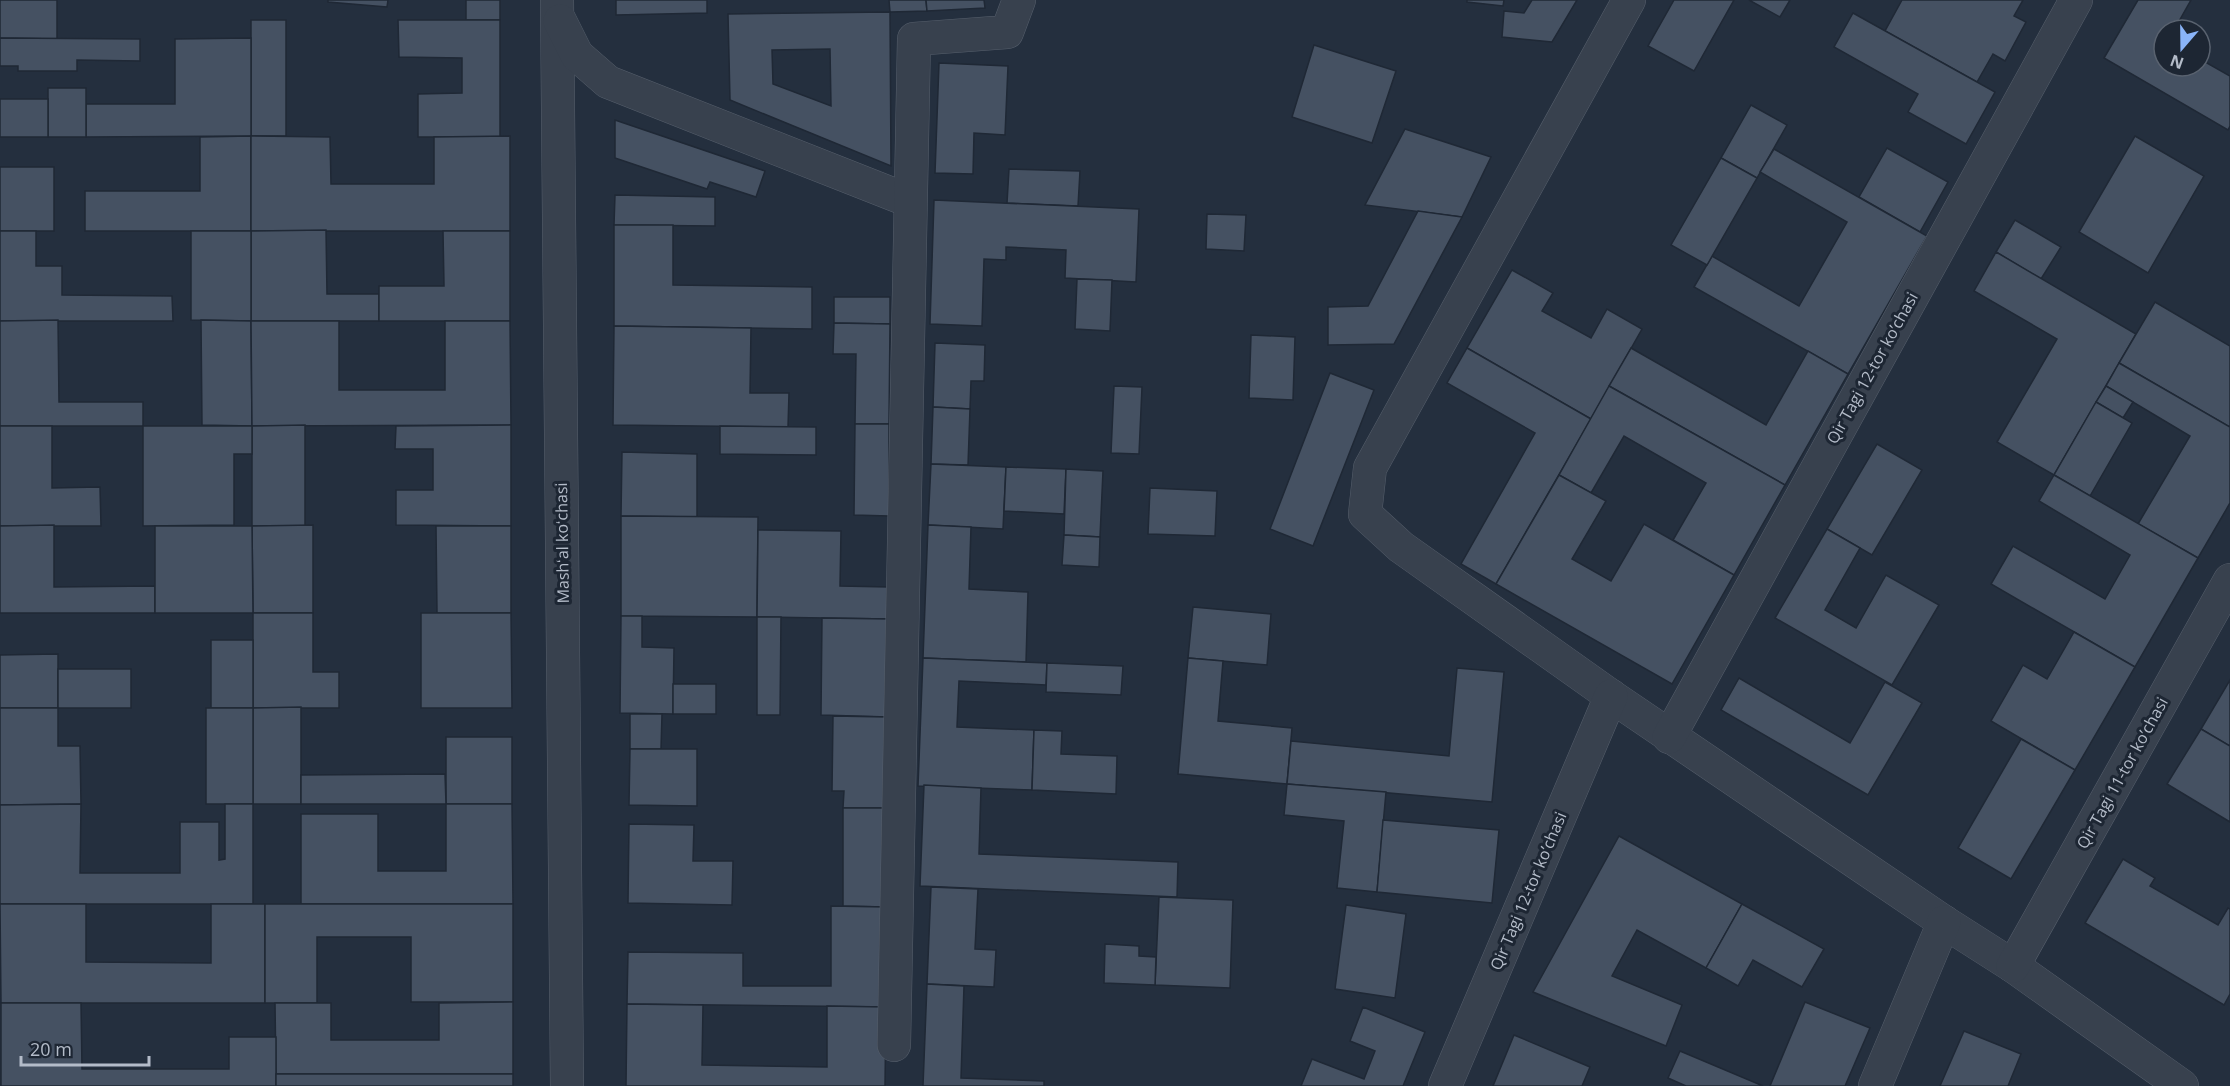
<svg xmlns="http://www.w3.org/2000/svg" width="2230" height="1086" font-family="'Open Sans',sans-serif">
	<rect width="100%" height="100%" fill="#242f3e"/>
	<g fill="#455162" stroke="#1f2835" stroke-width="1.5" fill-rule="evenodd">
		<polygon points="0,0 57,0 57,39 0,38"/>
		<polygon points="328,0 388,0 387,7 328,2"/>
		<rect x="466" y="0" width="34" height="20"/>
		<polygon points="616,0 707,0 707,13 616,15"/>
		<polygon points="889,0 926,0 927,11 890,12"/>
		<polygon points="926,0 984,0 985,8 927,11"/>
		<polygon points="1467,0 1504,0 1503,6 1467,2"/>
		<polygon points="1532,0 1577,0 1552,42 1502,37 1504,11 1524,13"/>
		<polygon points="1674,0 1734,0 1694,71 1648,46"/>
		<polygon points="1749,0 1790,0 1780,17"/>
		<polygon points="1902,0 2023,0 2014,16 2026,22 2005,61 1993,54 1977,82 1885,31"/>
		<polygon points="2138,0 2191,0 2174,30 2164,30 2164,66 2200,66 2200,59 2230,76 2230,126 2228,130 2104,58"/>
		<path d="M890,12L891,166L730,100L728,14ZM830,49L831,106L773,84L772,50Z"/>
		<polygon points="1853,13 1995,92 1966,144 1908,112 1918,94 1834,47"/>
		<rect x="251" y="20" width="35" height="116"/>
		<polygon points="398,20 500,20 500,137 418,137 418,94 462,93 462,58 399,57"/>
		<polygon points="0,38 140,39 140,61 77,60 77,71 18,71 18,66 0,66"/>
		<polygon points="251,38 251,136 86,137 86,104 175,104 175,39"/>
		<polygon points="1314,45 1396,71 1372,143 1292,117"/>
		<polygon points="939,63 1008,66 1005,135 974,133 973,174 935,173"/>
		<rect x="48" y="88" width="38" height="49"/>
		<rect x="0" y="99" width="48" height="38"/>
		<polygon points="1751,105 1787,125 1757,178 1721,158"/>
		<polygon points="615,120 765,171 756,197 710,182 707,189 615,158"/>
		<polygon points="1405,129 1491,157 1462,217 1365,205"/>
		<polygon points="251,136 251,231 85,231 85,191 200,191 200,137"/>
		<polygon points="251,136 330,137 331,184 434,184 434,137 510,136 510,231 251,231"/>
		<polygon points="2135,136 2204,176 2148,273 2079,232"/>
		<polygon points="1887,148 1948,182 1920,232 1859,197"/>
		<polygon points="1774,149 1927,236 1848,374 1694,287 1712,256 1799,306 1847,222 1760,172"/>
		<polygon points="1721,158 1757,178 1707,265 1671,245"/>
		<rect x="0" y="167" width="54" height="64"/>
		<polygon points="1009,169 1080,171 1078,206 1007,203"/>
		<polygon points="615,195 715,197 715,226 614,225"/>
		<polygon points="934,200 1139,209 1136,282 1065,278 1066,250 1006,247 1006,260 984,259 982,326 930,324"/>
		<polygon points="1418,211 1462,217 1394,344 1328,345 1328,307 1368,306"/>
		<polygon points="1207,214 1246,215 1244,251 1206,249"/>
		<polygon points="2015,220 2061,247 2041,279 1996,252"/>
		<polygon points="614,225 673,225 673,285 812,287 812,329 614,326"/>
		<polygon points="326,230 327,294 379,294 379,321 251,321 251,231"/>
		<polygon points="0,231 36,231 36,266 62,266 62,295 172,296 173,321 0,321"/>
		<polygon points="191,231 251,231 251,321 191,320"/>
		<polygon points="443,231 510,231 510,321 379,321 379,286 444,286"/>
		<polygon points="1996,252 2136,334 2054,475 1997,442 2057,339 1974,291"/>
		<polygon points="1512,270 1553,293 1542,311 1591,338 1607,309 1642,329 1591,419 1467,348"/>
		<polygon points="1077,279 1112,280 1110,331 1075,329"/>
		<polygon points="834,297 890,297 890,324 834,323"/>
		<polygon points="2155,302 2230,346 2230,427 2119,363"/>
		<polygon points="58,320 59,402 143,402 143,426 0,426 0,321"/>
		<polygon points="201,320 251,321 252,426 202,425"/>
		<polygon points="251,321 339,321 339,390 445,390 445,321 510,321 511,425 252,426"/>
		<polygon points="834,323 890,324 889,424 855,424 856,354 833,354"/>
		<polygon points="614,326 751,328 750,393 789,393 788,427 613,425"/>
		<polygon points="1251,335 1295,337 1293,400 1249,398"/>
		<polygon points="935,343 985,345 984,381 971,381 970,409 933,407"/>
		<polygon points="1467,348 1591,419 1496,584 1461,564 1535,433 1447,383"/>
		<polygon points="1631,348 1766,425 1808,351 1848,374 1785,485 1609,386"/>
		<polygon points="2119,363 2230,427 2230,503 2198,558 2138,524 2190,436 2106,386"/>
		<polygon points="1330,373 1374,390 1313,546 1270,529"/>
		<polygon points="1114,386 1142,387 1139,454 1111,453"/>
		<polygon points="1609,386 1785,485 1734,575 1673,540 1706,483 1624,436 1591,493 1559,475"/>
		<polygon points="2106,386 2133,402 2123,418 2096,402"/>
		<polygon points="2096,402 2132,423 2090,496 2054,475"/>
		<polygon points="933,407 970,409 968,465 931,464"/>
		<polygon points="855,424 889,424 889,516 854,515"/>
		<polygon points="305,425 305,526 252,526 252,426"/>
		<polygon points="511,425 511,526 396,525 396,490 433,490 433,449 395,449 396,426"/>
		<polygon points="0,426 52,426 52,488 100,487 101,526 0,526"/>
		<polygon points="143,426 252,426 252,454 234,454 234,525 143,526"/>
		<polygon points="720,426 816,427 816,455 720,454"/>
		<polygon points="1877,444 1922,470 1872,555 1827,529"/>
		<polygon points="622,452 697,454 697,517 621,516"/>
		<polygon points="931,464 1006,467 1003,529 928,525"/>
		<polygon points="1006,467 1066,469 1064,514 1004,511"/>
		<polygon points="1066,469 1103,471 1100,537 1064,535"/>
		<polygon points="1559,475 1606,501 1572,559 1611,581 1644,524 1734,575 1672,684 1496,584"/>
		<polygon points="2054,475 2198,558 2135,667 1991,584 2013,546 2105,599 2130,555 2039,501"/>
		<polygon points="1150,488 1217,491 1215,536 1148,534"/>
		<polygon points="621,516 758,517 757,617 621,616"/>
		<polygon points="54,525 54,587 155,586 155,613 0,613 0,526"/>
		<polygon points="313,525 313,613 253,613 252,526"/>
		<polygon points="928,525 971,527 969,589 1028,592 1026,662 923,658"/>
		<polygon points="155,526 252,526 253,613 155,613"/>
		<polygon points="436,526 511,526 511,613 437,613"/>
		<polygon points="1827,529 1860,548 1825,610 1856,628 1886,575 1939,605 1892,685 1775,618"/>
		<polygon points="758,530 841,531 840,586 889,587 889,619 757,617"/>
		<polygon points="1064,535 1100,537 1099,567 1062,565"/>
		<polygon points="1193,607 1271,614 1267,665 1188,658"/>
		<polygon points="253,613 313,613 313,672 339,672 339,708 253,708"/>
		<polygon points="421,613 511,613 512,708 421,708"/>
		<polygon points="621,616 642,616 642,647 674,648 673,714 620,713"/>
		<polygon points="757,617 781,617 780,715 757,715"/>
		<polygon points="822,618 889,619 888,717 821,715"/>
		<polygon points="2074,632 2135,667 2075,770 1991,721 2023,665 2047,679"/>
		<rect x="211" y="640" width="42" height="68"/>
		<polygon points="58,654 58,708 0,708 0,655"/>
		<polygon points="923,658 1047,663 1046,685 959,681 957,727 1034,730 1032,790 918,786"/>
		<polygon points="1188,658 1223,661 1218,721 1292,728 1287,784 1178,774"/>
		<polygon points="1047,663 1123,666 1121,695 1046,692"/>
		<polygon points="1457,668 1504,672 1492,802 1287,784 1291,741 1449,756"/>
		<rect x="58" y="669" width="73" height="39"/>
		<polygon points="1739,678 1850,743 1885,682 1922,703 1868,795 1721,710"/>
		<polygon points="2230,680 2230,746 2201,729"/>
		<rect x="673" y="684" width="43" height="30"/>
		<polygon points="301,707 301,804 253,804 253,708"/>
		<polygon points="0,708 58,708 58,746 80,746 81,804 0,805"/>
		<rect x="206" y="708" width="47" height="96"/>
		<polygon points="630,714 662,714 661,749 630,749"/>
		<polygon points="833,716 888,717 888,808 843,808 844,791 832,791"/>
		<polygon points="2201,729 2230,746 2230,822 2167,784"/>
		<polygon points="1034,730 1062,731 1061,754 1117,756 1116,794 1032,790"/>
		<rect x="446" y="737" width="66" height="67"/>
		<polygon points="2021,739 2075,770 2011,879 1958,848"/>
		<polygon points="630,749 697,749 697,806 629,805"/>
		<polygon points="445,774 446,804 301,804 301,775"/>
		<polygon points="1287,784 1386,792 1377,892 1337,888 1344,821 1284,815"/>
		<polygon points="924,785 981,788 979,854 1178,862 1177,897 920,886"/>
		<polygon points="81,804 80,873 180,873 180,822 219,822 219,860 225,859 225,804 253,804 253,904 0,904 0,805"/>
		<polygon points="446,804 512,804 513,904 301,904 301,814 378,814 378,871 446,871"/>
		<polygon points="843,808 888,808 886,907 843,906"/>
		<polygon points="1383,820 1499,830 1492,903 1377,892"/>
		<polygon points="629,824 694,825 693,861 733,861 732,905 628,903"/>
		<polygon points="1619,836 1742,904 1706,968 1637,930 1612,976 1682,1005 1666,1046 1533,992"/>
		<polygon points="2123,859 2155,878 2150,886 2218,925 2228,908 2230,909 2230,994 2224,1005 2085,923"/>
		<polygon points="931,887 978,889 975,949 996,950 994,987 927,984"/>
		<polygon points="1159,897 1233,900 1230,988 1155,985"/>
		<polygon points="0,904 86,904 86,962 211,963 211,904 265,904 265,1003 1,1003"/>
		<polygon points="265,904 513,904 513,1002 411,1002 411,937 317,937 317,1003 265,1003"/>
		<polygon points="1742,904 1824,949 1802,987 1753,960 1738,986 1706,968"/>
		<polygon points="1346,905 1406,914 1395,998 1335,989"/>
		<polygon points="831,906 886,907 886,1007 627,1004 628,952 743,953 743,986 831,986"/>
		<polygon points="1105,944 1139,946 1139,956 1156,957 1155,985 1104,983"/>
		<polygon points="927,984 964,986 961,1078 1044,1081 1044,1086 923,1086"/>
		<polygon points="513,1002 513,1074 276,1074 275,1003 331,1003 331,1040 439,1040 439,1003"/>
		<polygon points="1805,1002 1870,1028 1845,1086 1770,1086"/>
		<polygon points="1,1003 81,1003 82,1069 229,1069 229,1037 276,1037 276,1086 1,1086"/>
		<polygon points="627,1004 703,1005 702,1065 827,1067 827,1006 886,1007 885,1086 626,1086"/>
		<polygon points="1363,1007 1425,1032 1403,1086 1301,1086 1312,1059 1364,1079 1375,1051 1350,1041"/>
		<polygon points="1964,1031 2021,1054 2008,1086 1940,1086"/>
		<polygon points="1514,1035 1590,1067 1582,1086 1493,1086"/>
		<polygon points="1680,1051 1763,1086 1686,1086 1668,1078"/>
		<rect x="276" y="1074" width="237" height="12"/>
	</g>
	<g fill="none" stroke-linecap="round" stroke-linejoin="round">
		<g stroke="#565f6c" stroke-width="34">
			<g id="street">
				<polyline points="557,0 567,1086"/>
				<polyline points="1629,0 1370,468 1365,514 1401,547 1611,696 1944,922 2013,966 2182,1086"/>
				<polyline points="560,21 577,55 608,82 910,201"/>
				<polyline points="1669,737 2076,0"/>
				<polyline points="2013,966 2230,580"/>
				<polyline points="894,1045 914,39 1007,32 1019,0"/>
				<polyline points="1445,1086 1611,696"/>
				<polyline points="1875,1086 1944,922"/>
			</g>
		</g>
		<use href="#street" stroke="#38414e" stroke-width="33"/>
	</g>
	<g text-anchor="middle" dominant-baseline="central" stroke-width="6" stroke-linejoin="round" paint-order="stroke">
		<g font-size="16" fill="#b4bcc9" stroke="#1d2633">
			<text transform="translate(1872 368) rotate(-61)">Qir Tagi 12-tor koʼchasi</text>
			<text transform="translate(562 543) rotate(-91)">Mashʻal koʻchasi</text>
			<text transform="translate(2122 773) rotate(-61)">Qir Tagi 11-tor koʼchasi</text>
			<text transform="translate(1528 891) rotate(-67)">Qir Tagi 12-tor koʼchasi</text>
		</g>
	</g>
	<g transform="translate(2182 48) rotate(200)"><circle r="28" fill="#1d2633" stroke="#59626f" stroke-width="1.5"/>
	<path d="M0-4.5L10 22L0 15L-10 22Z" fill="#8ab4f8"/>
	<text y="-9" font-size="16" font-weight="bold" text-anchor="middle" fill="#b4bcc9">N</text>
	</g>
	<path d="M21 1056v9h128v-9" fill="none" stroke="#b4bcc9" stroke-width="3"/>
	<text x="30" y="1056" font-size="18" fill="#b4bcc9" stroke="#1d2633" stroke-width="4.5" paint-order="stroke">20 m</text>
</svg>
